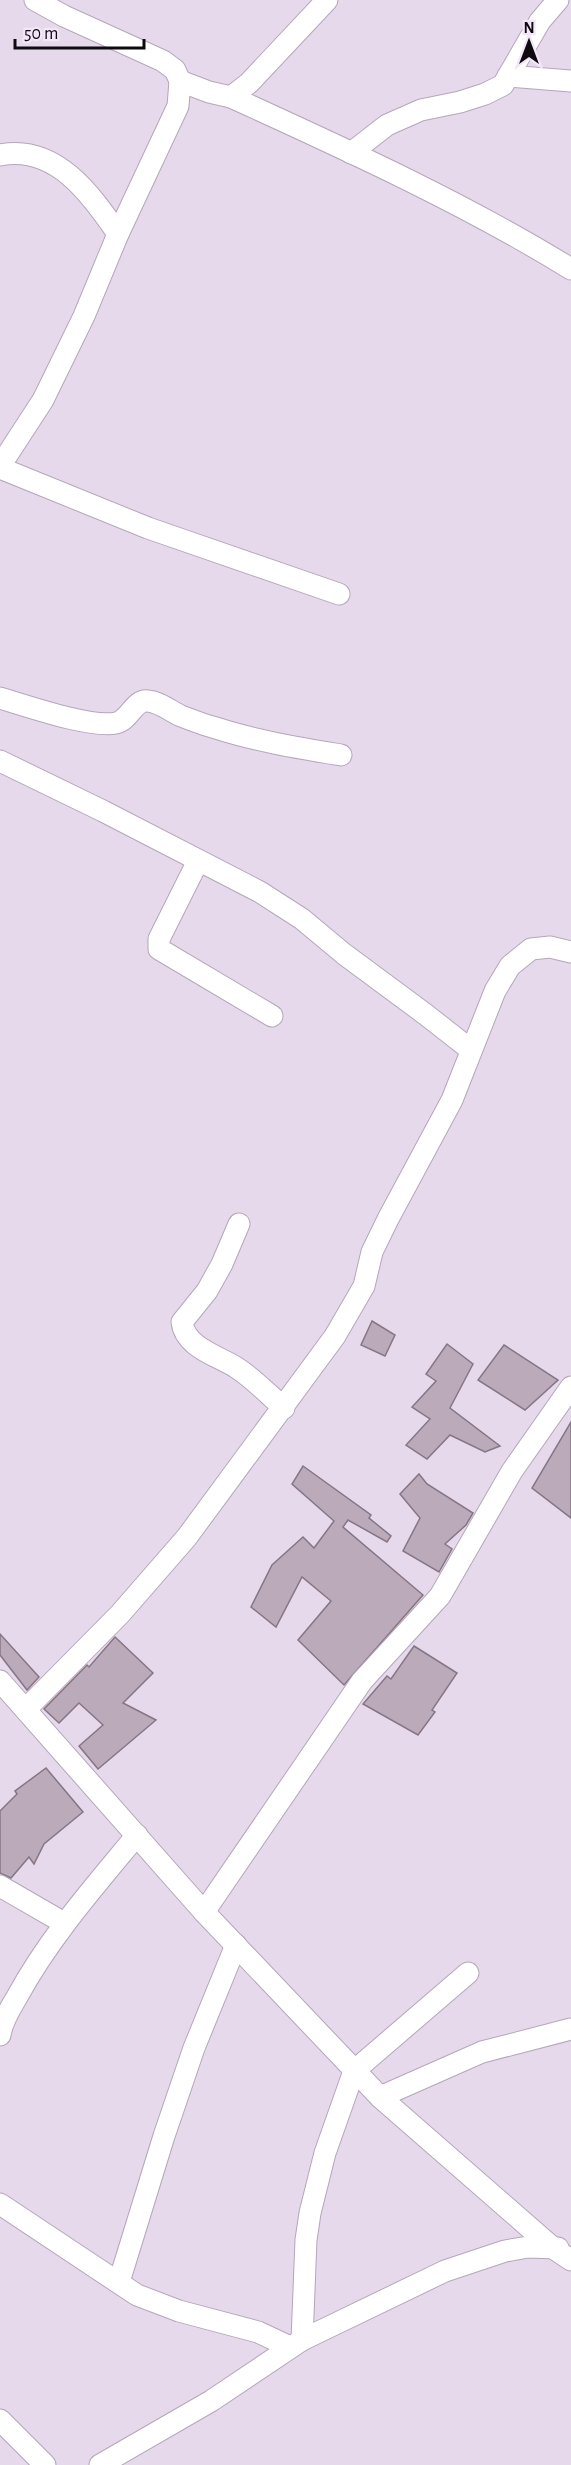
<svg xmlns="http://www.w3.org/2000/svg" width="571" height="2465" font-family="'Alegreya Sans',sans-serif">
	<rect width="100%" height="100%" fill="#e7d9ec"/>
	<g fill="#bbaaba" stroke="#867685" stroke-width="1.5">
		<polygon points="372,1321 395,1335 385,1356 361,1345"/>
		<polygon points="447,1344 473,1364 450,1408 500,1446 485,1452 450,1435 427,1459 406,1445 430,1419 412,1407 436,1381 426,1374"/>
		<polygon points="504,1345 558,1380 525,1410 478,1380"/>
		<polygon points="571,1422 571,1518 532,1488"/>
		<polygon points="303,1466 371,1515 369,1518 391,1536 387,1542 348,1520 343,1527 423,1595 344,1685 298,1640 331,1601 302,1577 276,1627 251,1607 272,1565 303,1537 314,1548 334,1521 292,1484"/>
		<polygon points="419,1474 427,1484 473,1513 466,1525 445,1544 452,1549 439,1572 403,1551 420,1518 400,1494"/>
		<polygon points="0,1634 39,1677 27,1690 0,1655"/>
		<polygon points="115,1637 153,1673 123,1703 156,1720 98,1769 79,1746 103,1725 79,1703 59,1723 44,1709 87,1665 89,1667"/>
		<polygon points="414,1646 457,1673 432,1710 435,1712 418,1735 363,1704 387,1676 391,1679"/>
		<polygon points="46,1768 83,1812 44,1844 34,1864 29,1857 11,1878 0,1873 0,1811 17,1794 15,1791"/>
	</g>
	<g fill="none" stroke-linecap="round" stroke-linejoin="round">
		<g stroke="#b4a7b9" stroke-width="23">
			<g id="minor">
				<polyline points="508,76 571,81"/>
				<path d="M180,81L209,92L231,97C345,149 464,203 571,269"/>
				<polyline points="231,97 249,83 327,0"/>
				<polyline points="351,153 387,125 421,110 460,102 485,94 503,85 540,21 558,0"/>
				<path d="M0,155C55,144 91,194 118,234"/>
				<polyline points="0,466 43,400 84,316 118,234 178,106 180,81 175,70 163,61 64,16 35,0"/>
				<polyline points="0,468 148,528 339,594"/>
				<path d="M0,698C27,706 90,728 116,723C130,720 134,699 148,701C160,702 170,711 181,716C192,720 204,725 216,728C256,741 299,748 341,755"/>
				<polyline points="0,761 103,811 260,892 302,919 344,954 425,1014 471,1050"/>
				<polyline points="198,861 159,939 159,949 272,1016"/>
				<path d="M239,1224L222,1264L207,1291L182,1322C185,1348 219,1356 237,1368C254,1379 269,1395 284,1408"/>
				<polyline points="0,1681 204,1912 380,2097 553,2248 571,2260"/>
				<polyline points="26,1709 120,1614 187,1537 335,1336 364,1286 372,1252 388,1219 452,1100 495,991 510,966 531,949 550,947 571,952"/>
				<polyline points="0,1886 64,1923"/>
				<polyline points="204,1912 362,1681 440,1596 512,1471 571,1387"/>
				<path d="M0,2035C2,2021 10,2009 17,1997C49,1938 94,1887 137,1835"/>
				<polyline points="380,2097 482,2052 571,2029"/>
				<polyline points="0,2204 137,2295 179,2311 258,2332 290,2347"/>
				<polyline points="119,2282 164,2136 194,2048 236,1945"/>
				<polyline points="302,2340 306,2240 310,2213 325,2153 354,2071 468,1973"/>
				<polyline points="0,2420 45,2465"/>
				<polyline points="100,2465 211,2401 302,2340 445,2271 505,2251 528,2247 558,2248"/>
			</g>
		</g>
		<use href="#minor" stroke="#fff" stroke-width="21"/>
	</g>
	<g transform="translate(529 42)" stroke="#f4e6f9" stroke-width="4.5" paint-order="stroke">
	<path d="M0-4.5L10 22L0 15L-10 22Z" fill="#0e0a10"/>
	<text y="-9" font-size="16" font-weight="bold" text-anchor="middle" fill="#0e0a10">N</text>
	</g>
	<path d="M15 39v9h129v-9" fill="none" stroke="#0e0a10" stroke-width="3"/>
	<text x="24" y="39" font-size="18" fill="#0e0a10" stroke="#f4e6f9" stroke-width="4.5" paint-order="stroke">50 m</text>
</svg>
